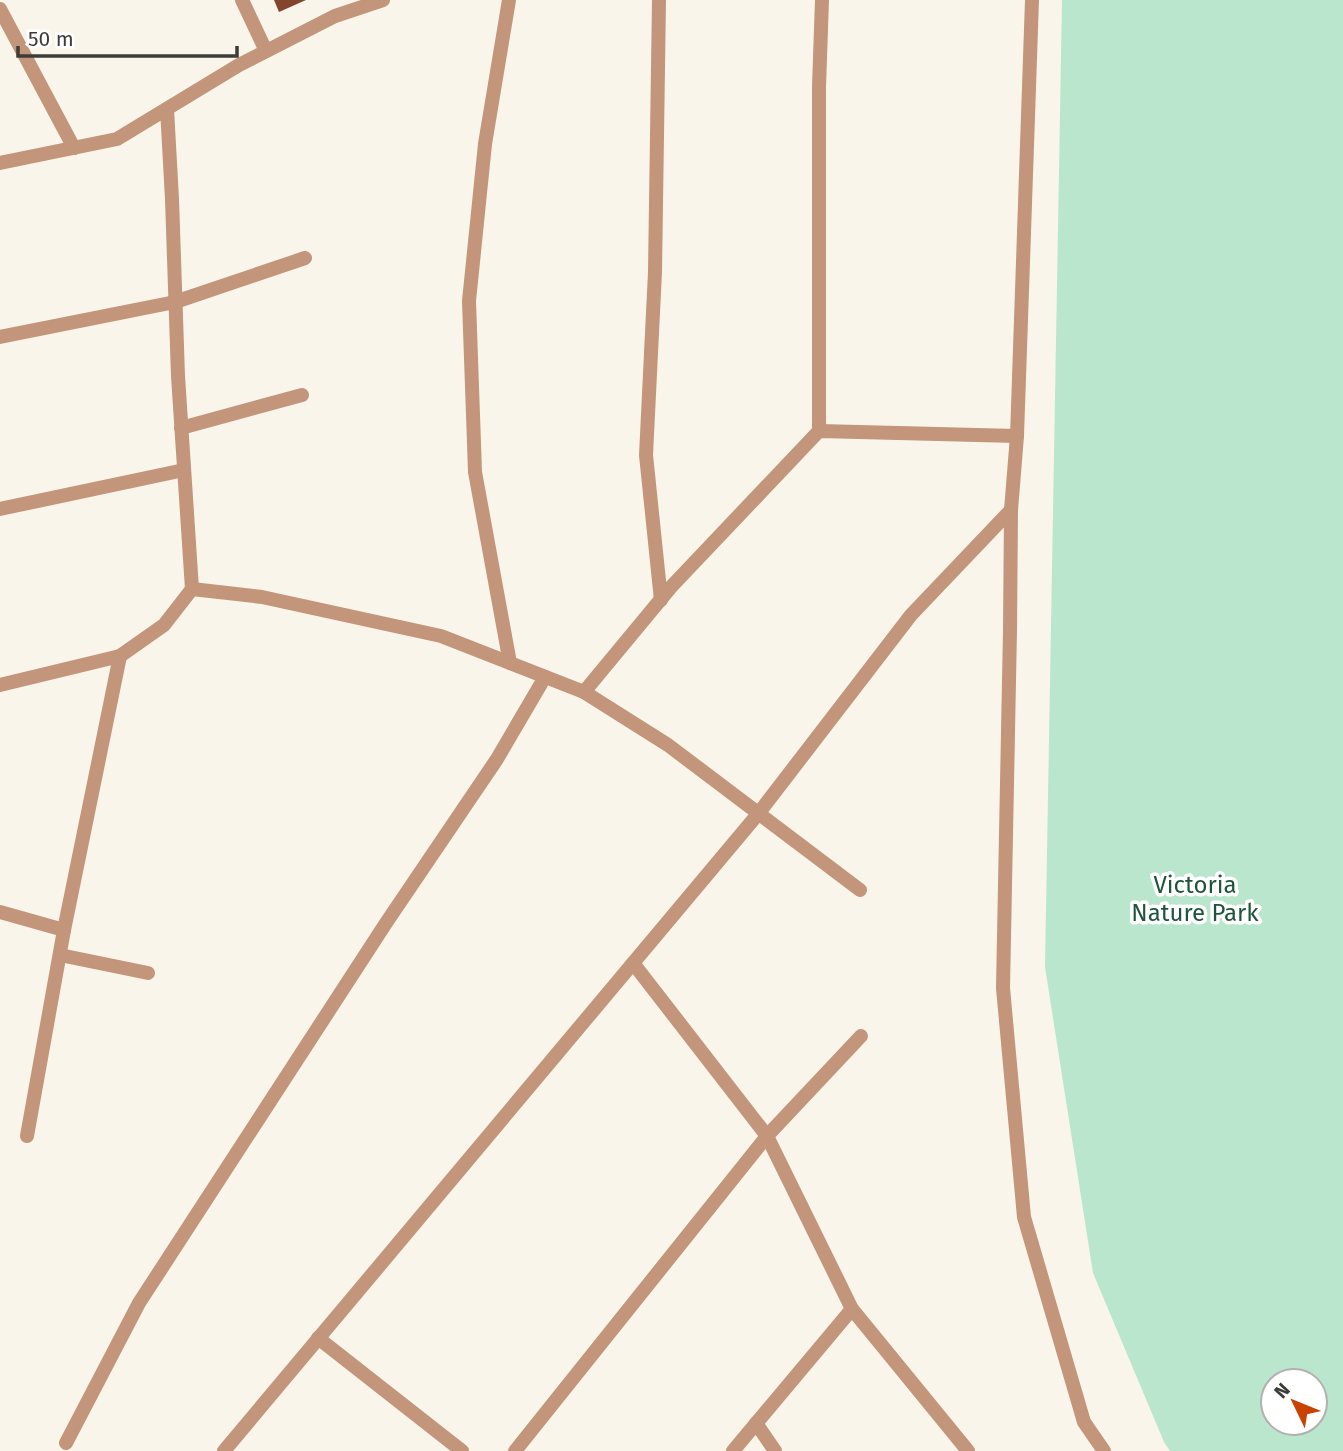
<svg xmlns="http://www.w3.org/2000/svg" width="1343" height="1451" font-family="'Fira Sans',sans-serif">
	<rect width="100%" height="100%" fill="#f9f5ea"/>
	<path fill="#bae6cd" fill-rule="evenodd" d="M1062,0H1343V1451H1170L1164,1442L1093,1273L1045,967ZM1273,1381H1315V1423H1273Z"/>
	<polygon fill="#81462c" points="274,0 306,0 279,12"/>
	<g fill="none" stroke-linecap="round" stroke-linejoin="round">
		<g stroke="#c3957a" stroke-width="14">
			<polyline points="242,0 266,51"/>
			<polyline points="509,0 485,144 469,301 475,472 510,663"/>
			<polyline points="659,0 655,272 646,455 661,600"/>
			<polyline points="0,9 74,148"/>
			<polyline points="167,109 172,199 178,376 192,589"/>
			<polyline points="0,163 117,139 239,65 335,16 383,0"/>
			<polyline points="0,337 175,302 305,258"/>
			<polyline points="181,428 302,395"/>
			<polyline points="819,431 819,87 822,0"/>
			<polyline points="0,509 184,470"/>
			<polyline points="0,685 120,656 164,625 192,589 262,597 441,636 584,692 668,745 860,890"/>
			<polyline points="584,692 671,587 819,431 1017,436"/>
			<polyline points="0,912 64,930"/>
			<polyline points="60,955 148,973"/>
			<polyline points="633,963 767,1136 852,1309 968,1451"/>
			<polyline points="27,1136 64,930 120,656"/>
			<polyline points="318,1338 462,1451"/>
			<polyline points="756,1423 775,1451"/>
			<polyline points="66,1443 139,1303 386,923 497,759 545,677"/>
			<polyline points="224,1451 758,814 911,615 1011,510"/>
			<polyline points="515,1451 767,1136 861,1036"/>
			<polyline points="733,1451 852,1309"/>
		</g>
		<polyline stroke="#c3957a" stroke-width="14" points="1032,0 1017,436 1011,510 1010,630 1003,988 1024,1217 1084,1422 1104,1451"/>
	</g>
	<g text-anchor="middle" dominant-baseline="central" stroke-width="7" stroke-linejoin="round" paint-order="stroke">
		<g font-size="24" fill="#1e543b" stroke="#fff">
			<text x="1195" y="885">Victoria<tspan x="1195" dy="28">Nature Park</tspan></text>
		</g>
	</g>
	<g transform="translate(1294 1402) rotate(313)"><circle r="33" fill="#ffffff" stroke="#b2b1af" stroke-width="2"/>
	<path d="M0-5L12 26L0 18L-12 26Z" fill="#c84201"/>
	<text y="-10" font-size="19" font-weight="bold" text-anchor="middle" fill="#3e3c38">N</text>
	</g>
	<path d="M18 46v10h219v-10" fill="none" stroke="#3e3c38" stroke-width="3.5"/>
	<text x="28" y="46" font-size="21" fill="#3e3c38" stroke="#ffffff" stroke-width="5" paint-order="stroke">50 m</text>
</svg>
